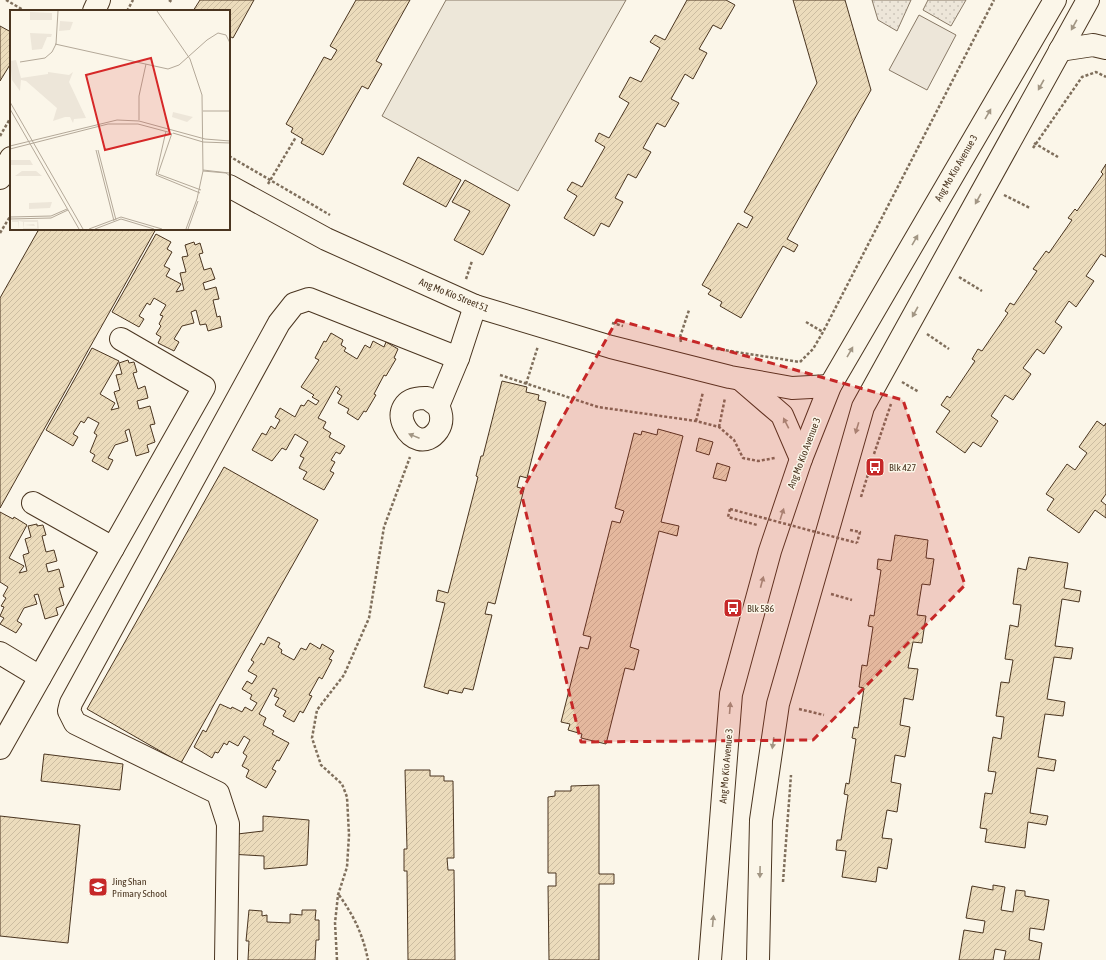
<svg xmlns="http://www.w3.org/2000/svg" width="1106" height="960" font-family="'Asap Condensed',sans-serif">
	<defs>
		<pattern id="park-dots" width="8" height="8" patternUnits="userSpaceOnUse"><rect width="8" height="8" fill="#ede6d9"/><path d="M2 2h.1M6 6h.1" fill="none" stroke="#cdc6ba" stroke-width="1.8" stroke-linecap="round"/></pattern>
		<pattern id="building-hatch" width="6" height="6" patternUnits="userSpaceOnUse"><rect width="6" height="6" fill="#ecdcbc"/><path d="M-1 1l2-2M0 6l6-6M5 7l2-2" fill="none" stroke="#ccbda1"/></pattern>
	</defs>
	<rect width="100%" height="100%" fill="#fbf6e9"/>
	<g fill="url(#park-dots)" stroke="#887966">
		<polygon points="872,0 911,0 897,31 878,20"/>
		<polygon points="928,0 966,0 951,26 923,10"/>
	</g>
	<polygon fill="#ede6d9" stroke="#887966" points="919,15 956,35 927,90 889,70"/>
	<polygon fill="#ede7d9" stroke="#887966" points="446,0 626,0 518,191 382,116"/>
	<g fill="url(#building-hatch)" stroke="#4a3520">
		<polygon points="200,0 254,0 233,38 229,36 229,11 193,11"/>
		<polygon points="356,0 410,0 376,61 382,64 368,89 362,86 323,155 301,143 303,139 291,132 293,128 286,124 324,57 331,60 337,50 330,46"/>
		<polygon points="687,0 726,0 735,5 721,29 713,25 699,49 707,53 693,79 685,74 671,99 679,103 665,127 657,123 643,148 651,152 636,178 628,174 615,198 623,202 609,227 601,223 594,236 564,218 577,196 567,190 572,182 582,187 605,147 595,141 599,133 609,138 629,103 619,97 630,77 641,82 660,48 650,42 655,35 665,40"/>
		<polygon points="793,0 845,0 871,90 787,239 798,245 794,252 783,246 741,318 720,306 722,302 708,294 711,290 702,285 738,223 747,228 753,217 744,212 817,83"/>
		<polygon points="0,26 11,32 11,63 0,81"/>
		<polygon points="418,157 461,180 446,207 403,184"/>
		<polygon points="1106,164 1106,257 1101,254 1086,276 1094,281 1076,307 1069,301 1055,322 1062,327 1044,354 1037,349 1023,368 1031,374 1013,400 1005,395 991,416 998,421 981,447 973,442 965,453 936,432 950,411 941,405 947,396 950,398 975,361 972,359 978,349 982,351 1008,313 1005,311 1010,303 1014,305 1037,271 1033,269 1046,251 1049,253 1072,220 1068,218 1075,209 1077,211 1103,174 1101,172"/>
		<polygon points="465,180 510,205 483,255 454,240 470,211 452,202"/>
		<polygon points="39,229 156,229 0,508 0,298"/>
		<polygon points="156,234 171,242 167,249 172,252 164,266 170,269 166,276 181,284 176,292 184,290 180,273 186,272 182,257 188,256 185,245 194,242 195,245 200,243 203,253 199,254 204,270 211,268 215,279 203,283 205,290 216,287 219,299 213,300 217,317 220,316 222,327 208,331 206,324 200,325 196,310 191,312 194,323 182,326 174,339 179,342 174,351 158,343 161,337 156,334 161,326 159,324 163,316 160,315 166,305 154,298 150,305 147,303 139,316 144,319 139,327 112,312"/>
		<polygon points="331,333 343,340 341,345 346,348 344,351 357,359 365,345 370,348 373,341 384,347 386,342 398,349 394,358 396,359 386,376 384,375 374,394 376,395 366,412 364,411 358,420 347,413 349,409 338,403 342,396 337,393 340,389 336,386 318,418 326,422 323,428 331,433 329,437 345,446 340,454 336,452 331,460 335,462 330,471 334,473 324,490 303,479 307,472 299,468 304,458 300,456 308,442 295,434 286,450 282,448 272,461 252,450 262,433 266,435 271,426 275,429 280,420 275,417 280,408 295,417 301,405 304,406 308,400 316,405 319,401 312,397 314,395 301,387 319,360 315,358 324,341 326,342"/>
		<polygon points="92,348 119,361 100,394 115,403 111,410 119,408 114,392 120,390 116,375 122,374 119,363 128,360 129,363 134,362 137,372 133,373 138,389 145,386 148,398 137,401 139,409 150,406 155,424 150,425 155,442 147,445 149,452 136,456 129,429 125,431 128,441 115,445 108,458 113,460 108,470 92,461 95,455 90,452 97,435 94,433 99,423 88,417 84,423 81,421 73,434 78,437 73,446 46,430"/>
		<polygon points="502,381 527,387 526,392 539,395 538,400 546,402 527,478 520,476 517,487 524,489 495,604 488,602 485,614 492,615 473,690 464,688 462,693 449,690 448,694 424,687 445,603 436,601 438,590 448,593 478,477 476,476 481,456 483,456"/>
		<polygon points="1097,421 1104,426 1106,423 1106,494 1101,501 1106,505 1106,518 1095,510 1079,533 1047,510 1054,499 1046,494 1067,464 1075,470 1087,453 1079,447"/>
		<polygon points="658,429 683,436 661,522 679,526 677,536 659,531 630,647 639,650 634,670 625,668 606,744 581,738 582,734 568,730 570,724 561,722 580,647 588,649 591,637 583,635 612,521 620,523 624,511 615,508 634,433 641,435 642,431 657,435"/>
		<polygon points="699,438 713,442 709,455 696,451"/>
		<polygon points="717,463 730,467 726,481 713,478"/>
		<polygon points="224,467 318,520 181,763 87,709"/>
		<polygon points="0,512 13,519 14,517 27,525 9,558 24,566 19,573 27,571 23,555 29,553 25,539 31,537 28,526 37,524 37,526 43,525 46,535 42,536 46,552 54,550 57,561 46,564 48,572 59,569 64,587 59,588 64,605 56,608 58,615 45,619 38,594 34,595 37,604 24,608 17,621 22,624 16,633 0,624 4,618 0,616 4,607 1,606 6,598 3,596 8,587 0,582"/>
		<polygon points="895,535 928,540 926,558 934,559 930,585 922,584 917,615 926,616 922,643 913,642 908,668 918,669 913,700 904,698 900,725 910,727 905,757 895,755 891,782 901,784 897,812 887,810 882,838 892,839 887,869 878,867 876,882 842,877 846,851 836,850 837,840 841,840 848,795 844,794 846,783 849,784 856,739 852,738 854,727 858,728 864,688 859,687 862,665 867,666 873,627 868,626 870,615 874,616 881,570 877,569 878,559 891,561"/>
		<polygon points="1029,557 1068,563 1064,588 1081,591 1079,602 1062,599 1055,646 1073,648 1071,659 1054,657 1047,699 1065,702 1063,716 1045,714 1038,757 1056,760 1054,771 1037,768 1030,813 1048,816 1046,825 1028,822 1025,848 985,842 987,829 980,828 985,793 992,794 996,772 988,771 993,737 1001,739 1004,717 996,716 1001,682 1009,683 1013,660 1005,659 1010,625 1018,627 1021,605 1013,604 1018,568 1026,570"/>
		<polygon points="268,637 280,643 278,647 282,650 281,653 294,660 301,648 306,650 310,643 320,649 322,644 334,651 329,659 332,660 322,679 319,677 309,695 312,696 303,713 300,711 294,722 283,716 286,711 275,705 279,698 274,696 277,690 273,688 259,714 266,718 263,725 274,731 272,734 289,743 279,761 277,760 272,769 276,771 266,788 246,777 249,770 242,766 247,756 243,753 250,740 244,736 238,746 229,741 227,745 224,743 218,753 215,752 212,758 194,747 203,730 206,732 220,704 231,709 232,707 242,712 245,707 252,711 257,703 250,699 252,695 242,689 247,681 252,684 257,676 248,671 254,662 251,660 261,643 264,645"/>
		<polygon points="44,754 123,764 120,790 41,781"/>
		<polygon points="405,770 430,770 430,776 444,776 444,781 453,781 454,858 447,858 448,870 454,870 455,960 408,960 407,871 404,871 404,849 407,849"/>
		<polygon points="599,785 599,874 614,874 614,884 599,884 599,960 549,960 548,886 556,886 556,873 548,873 548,797 555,796 555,791 571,791 571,786"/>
		<polygon points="0,816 80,825 68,943 0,936"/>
		<polygon points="263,816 309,820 307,865 264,869 264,856 229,854 229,835 263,831"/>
		<polygon points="993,885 1005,887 1001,910 1013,912 1016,890 1025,891 1025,896 1049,900 1044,930 1030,928 1029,940 1042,943 1039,960 1004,960 1006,951 995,949 993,960 959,960 964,930 983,933 985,921 966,918 972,886 993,890"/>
		<polygon points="249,910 262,911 262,916 267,915 267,922 290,923 290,914 302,915 302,910 316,910 315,920 319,920 319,940 316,940 315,960 248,960 249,941 246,941"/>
	</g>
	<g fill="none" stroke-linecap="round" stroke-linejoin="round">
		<g stroke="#4a3520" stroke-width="24">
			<g id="minor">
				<polyline points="94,11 99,0"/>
				<polyline points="1060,50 1093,45 1106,48"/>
				<polyline points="0,178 11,158"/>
				<polyline points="229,186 326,239 475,306 611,347 730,377 792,388 830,386"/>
				<polyline points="740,379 782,415 801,459"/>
				<path d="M438,406L427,398C376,396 414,464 438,430C443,422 442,414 438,406L458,358L475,306"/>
				<polyline points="33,503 113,548"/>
				<polyline points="0,653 40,677"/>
				<polyline points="0,748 204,387 121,339"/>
				<polyline points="226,960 228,824 218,793 75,723 69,711 71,703 279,323 294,304 309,299 458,358"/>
			</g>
		</g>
		<g stroke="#4a3520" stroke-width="24">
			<g id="major">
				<polyline points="710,960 731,694 770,551 801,459 830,386 1055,0"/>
				<polyline points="758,960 761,820 778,704 863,407 1088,0"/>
			</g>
		</g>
		<g stroke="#7f6f5c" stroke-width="2.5" stroke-dasharray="3 2" stroke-linecap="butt">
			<polyline points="6,0 25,11"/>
			<polyline points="169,0 173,3"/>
			<polyline points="127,11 133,0"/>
			<polyline points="0,136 11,117"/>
			<polyline points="1034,143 1058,157"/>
			<polyline points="1033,148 1082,77 1096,72 1106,77"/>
			<polyline points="229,156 330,215"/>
			<polyline points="268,184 296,137"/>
			<polyline points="1004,195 1030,208"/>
			<polyline points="0,233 11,215"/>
			<polyline points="959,277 982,291"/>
			<polyline points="466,279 472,261"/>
			<polyline points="806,322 823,332"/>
			<polyline points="612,323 623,326"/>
			<polyline points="927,334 949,349"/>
			<polyline points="681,342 680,337 689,310"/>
			<polyline points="711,348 800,362"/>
			<polyline points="800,362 813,349 823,332 994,0"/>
			<polyline points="500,375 598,407 696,421 719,427 734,440 743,458 758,461 775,458"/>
			<polyline points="902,382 919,392"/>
			<polyline points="526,384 538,346"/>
			<polyline points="696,421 703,392"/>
			<polyline points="719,427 725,398"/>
			<polyline points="874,454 891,404"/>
			<polyline points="861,497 869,471"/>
			<polyline points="730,509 728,517 757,525"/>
			<polyline points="850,530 860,532 857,543"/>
			<polyline points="831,594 852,600"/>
			<polyline points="799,709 824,715"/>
			<polyline points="783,882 791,775"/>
			<path d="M339,895C354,916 363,935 368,960"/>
			<polyline points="337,960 335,923 338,895 347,867 349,835 347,797 342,784 321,765 312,738 317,710 344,675 369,618 384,527 410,457"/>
		</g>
		<use href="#minor" stroke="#fbf6e9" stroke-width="22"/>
		<use href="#major" stroke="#fbf6e9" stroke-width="22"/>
		<polyline stroke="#7f6f5c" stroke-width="2.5" stroke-dasharray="3 2" stroke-linecap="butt" points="730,509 857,543"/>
	</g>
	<defs><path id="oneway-solid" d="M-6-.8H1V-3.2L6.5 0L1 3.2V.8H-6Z"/></defs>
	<g fill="#a29684">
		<use href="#oneway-solid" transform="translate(1074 25) rotate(119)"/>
		<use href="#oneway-solid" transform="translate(1041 85) rotate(119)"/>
		<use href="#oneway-solid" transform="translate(988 114) rotate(-60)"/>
		<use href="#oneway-solid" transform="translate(978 199) rotate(119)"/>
		<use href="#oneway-solid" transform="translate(915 240) rotate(-60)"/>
		<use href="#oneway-solid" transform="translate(915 312) rotate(119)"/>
		<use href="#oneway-solid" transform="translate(850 352) rotate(-60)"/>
		<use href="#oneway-solid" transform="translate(786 423) rotate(-117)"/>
		<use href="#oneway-solid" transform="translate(857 428) rotate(107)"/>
		<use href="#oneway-solid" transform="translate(414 436) rotate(-158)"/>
		<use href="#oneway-solid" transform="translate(782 514) rotate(-72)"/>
		<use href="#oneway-solid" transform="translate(762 582) rotate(-75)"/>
		<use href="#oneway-solid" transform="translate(730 708) rotate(-85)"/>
		<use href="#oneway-solid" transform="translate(773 743) rotate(98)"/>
		<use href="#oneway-solid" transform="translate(760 872) rotate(91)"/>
		<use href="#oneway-solid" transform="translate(713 921) rotate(-85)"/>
	</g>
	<path fill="#c62828" fill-opacity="0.2" stroke="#c62828" stroke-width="3" stroke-dasharray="8 5" stroke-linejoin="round" d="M617,320L903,400L965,585L813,740L581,742L521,492Z"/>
	<defs>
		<g id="bus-square" transform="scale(1)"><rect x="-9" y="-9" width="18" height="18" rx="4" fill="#c62828" stroke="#fbf6e9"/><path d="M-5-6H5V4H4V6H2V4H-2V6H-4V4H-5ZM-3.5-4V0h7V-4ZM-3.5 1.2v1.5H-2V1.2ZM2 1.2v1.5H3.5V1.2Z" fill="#fff"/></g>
		<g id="school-square" transform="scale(1)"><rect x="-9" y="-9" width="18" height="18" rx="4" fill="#c62828" stroke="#fbf6e9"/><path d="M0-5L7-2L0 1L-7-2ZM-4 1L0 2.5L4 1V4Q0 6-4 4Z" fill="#fff"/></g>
	</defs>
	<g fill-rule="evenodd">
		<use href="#bus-square" x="875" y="467"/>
		<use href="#bus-square" x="733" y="608"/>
		<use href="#school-square" x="98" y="887"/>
	</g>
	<g text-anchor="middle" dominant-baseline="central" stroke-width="3" stroke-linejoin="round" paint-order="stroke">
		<g font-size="10" fill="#4a3520" stroke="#fbf6e9">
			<text transform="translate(956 168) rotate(-60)">Ang Mo Kio Avenue 3</text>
			<text transform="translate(454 295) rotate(22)">Ang Mo Kio Street 51</text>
			<text transform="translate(804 453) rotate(-69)">Ang Mo Kio Avenue 3</text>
			<text transform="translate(726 766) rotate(-85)">Ang Mo Kio Avenue 3</text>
		</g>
		<g font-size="10" fill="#4a3520" stroke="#fbf6e9" text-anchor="start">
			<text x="889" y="467">Blk 427</text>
			<text x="747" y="608">Blk 586</text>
			<text x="112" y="881">Jing Shan<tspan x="112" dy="12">Primary School</tspan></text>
		</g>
	</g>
	<g transform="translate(10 10)">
		<rect width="220" height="220" fill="#fbf6e9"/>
		<path d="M20,2L42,3V10H20ZM50,11L63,12L60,20L49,21ZM20,23L42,24L41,27H37L32,39L22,40ZM1,150H20L23,155H1ZM12,161H26L32,166H5ZM42,192L40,198L19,199V193ZM2,210H28L29,219H13V212L9,211L8,219V212H2ZM14,212H27V218H13L14,215L25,216L24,214L14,215Z" fill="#ede6d9" fill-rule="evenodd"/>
		<path d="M6,50L11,68L38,64V62L59,65L63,62L59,72L76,108L64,109L63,113L60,107H55L43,111L47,98L16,71L11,70L10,81L2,70L0,51ZM163,102L183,107L177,112L162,107Z" fill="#ede6d9"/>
		<path fill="none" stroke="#b4a999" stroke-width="1" d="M147,1L180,49L192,85L193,161L187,189L176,219M45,34L158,59L169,55L197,30L208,23L216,25L220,33M10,52L35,48L42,42L46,34L48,1M0,92L73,219M0,99L69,219M193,101H220M129,110V86L136,54M156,121L146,165L190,183M162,123L148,164L191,180M163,123L193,132L220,133M0,136L107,110L129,111L195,129L220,131M0,139L98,114H128L158,122M86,140L104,211M88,140L106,210M193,160L219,163M193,161L216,163L220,166M0,207L41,206L57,199M0,209L41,208L58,200M79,219L111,207L152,219M85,219L111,209L144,219M178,219L188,191"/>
		<path fill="#d62828" fill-opacity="0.15" stroke="#d62828" stroke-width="2" d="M141,48L160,124L95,140L76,65Z"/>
		<rect width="220" height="220" fill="none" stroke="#4a3520" stroke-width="2"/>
	</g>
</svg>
